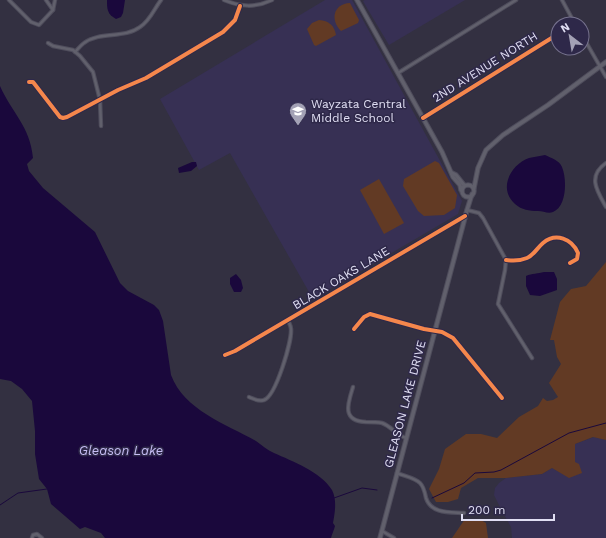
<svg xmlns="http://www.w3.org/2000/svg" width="606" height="538" font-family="'Work Sans',sans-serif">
	<rect width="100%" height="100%" fill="#333041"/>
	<g fill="#373054">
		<polygon points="325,0 352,0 462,201 458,214 313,299 230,153 199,170 160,99"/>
		<polygon points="365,0 465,0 389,45 367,8 363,1"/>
		<polygon points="594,437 606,440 606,538 512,538 511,527 502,511 494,495 495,488 499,483 506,478 542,474 552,468 569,477 575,462 575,444"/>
	</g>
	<g fill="#623a24">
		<path d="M350,3L359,20L358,23L341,31C330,20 333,4 350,3Z"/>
		<path d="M319,20C329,21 334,25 336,35L316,46L314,45L307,29L312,23Z"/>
		<polygon points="435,161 439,163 457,195 455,208 444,215 424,216 418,211 403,186 404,179"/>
		<polygon points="379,179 404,223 384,234 360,190"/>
		<polygon points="606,262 606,440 593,437 575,444 575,462 579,464 582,473 569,478 552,468 542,474 506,478 478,478 461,488 458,499 448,502 436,502 429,489 439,469 445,449 466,434 481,434 497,438 519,417 538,406 543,398 547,401 553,400 558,397 549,383 561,364 557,357 554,340 550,340 560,302 571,289 586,286"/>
		<polygon points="465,519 479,519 486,523 488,538 452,538"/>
	</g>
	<g fill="#1a083c">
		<path d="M107,0H125L123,13L121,17L116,19C107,14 107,9 107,0Z"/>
		<path d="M0,86C12,113 30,126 33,158L27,164L29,171L43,188L95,232L120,283L128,291L154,305L159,310L163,321L171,375C184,410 226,424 256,441C262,445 267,450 274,453C292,461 321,472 332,490C337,500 335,512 333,523L335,526C334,530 332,534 331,538H105L101,533L85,527L80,529L51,504L47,489L39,479L35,454V431L32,401L22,389L11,381L0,379Z"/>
		<path d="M545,155C551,158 559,160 562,167C567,179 567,206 553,212C548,214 543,211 538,211C529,211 522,210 515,204C498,189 510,165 529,158C534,157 540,156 545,155Z"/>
		<polygon points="192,162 196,162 197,166 191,171 179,173 178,168"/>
		<path d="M544,272H554L557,279V290L540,296L530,295L526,286V276C532,273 538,274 544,272Z"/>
		<polygon points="236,274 241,280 243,288 241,292 234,292 230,284 230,278"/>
	</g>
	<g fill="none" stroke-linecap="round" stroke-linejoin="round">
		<g stroke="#1a083c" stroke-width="1">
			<polyline points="334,498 362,488 377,490"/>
			<polyline points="432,498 464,483 475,473 494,472 501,470 569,433 606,423"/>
			<polyline points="0,505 18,493 47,489"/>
		</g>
		<g stroke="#4f4d5c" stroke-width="4.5">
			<g id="street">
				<polyline points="9,0 31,22 39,25 53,10"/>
				<polyline points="46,0 53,10 55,0"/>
				<path d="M224,0C241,7 255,8 272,0"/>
				<polyline points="562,0 575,24"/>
				<polyline points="582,35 606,77"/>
				<polyline points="48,43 53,46 73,50 80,56 93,72 100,100 101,126"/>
				<path d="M75,52C78,49 81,45 84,43C100,31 124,39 140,27C150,21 154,9 161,0"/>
				<polyline points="398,73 516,0"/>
				<polyline points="29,82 33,82 60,117 63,118 67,117 118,90 146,78 223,32 235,20 240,6"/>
				<polyline points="423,118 558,34"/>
				<path d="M606,163C587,176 597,191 606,207"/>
				<polyline points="467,210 479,213 483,218 506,260 505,270 498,304 532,358"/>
				<path d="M506,260C513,261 520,261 527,258C534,255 537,248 543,243C556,232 572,239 578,253L577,259L570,263"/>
				<polyline points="354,329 364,317 370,314 424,329 442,332 453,338 502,398"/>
				<polyline points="225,355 235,351 257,338 465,216"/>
				<path d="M353,387C348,403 341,421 366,422C371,422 377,422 382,423C391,426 396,435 406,438"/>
				<path d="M249,397C254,399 259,402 264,400C276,396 292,341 291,329C291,326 289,323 288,320"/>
				<path d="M397,473C404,476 415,478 420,483C424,487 425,493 426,498C431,514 450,512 464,513"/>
				<polyline points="382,531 394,538"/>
				<polyline points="32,538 33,535 37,534 42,538"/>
			</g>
		</g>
		<g stroke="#4f4d5c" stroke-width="5.5">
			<g id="secondary">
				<polyline points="357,0 442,152 453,177 460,185 461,190"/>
				<polyline points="452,173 456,175 464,185"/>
				<circle cx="468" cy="191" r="6"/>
				<polyline points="474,188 478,168 486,150 503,135 548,105 606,62"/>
				<polyline points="380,538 467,210 472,194"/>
			</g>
		</g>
		<use href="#street" stroke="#61606c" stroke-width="2.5"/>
		<use href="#secondary" stroke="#61606c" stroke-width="3.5"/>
		<g stroke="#2e2849" stroke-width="6">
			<g id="cycleway">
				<polyline points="29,82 33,82 60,117 63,118 67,117 118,90 146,78 223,32 235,20 240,6"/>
				<polyline points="423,118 558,34"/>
				<path d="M506,260C513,261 520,261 527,258C534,255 537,248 543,243C556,232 572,239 578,253L577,259L570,263"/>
				<polyline points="354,329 364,317 370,314 424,329 442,332 453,338 502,398"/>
				<polyline points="225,355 235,351 257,338 465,216"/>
			</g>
		</g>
		<use href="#cycleway" stroke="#f5874c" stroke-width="4"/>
	</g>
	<defs>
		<g id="school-pin" transform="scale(0.9)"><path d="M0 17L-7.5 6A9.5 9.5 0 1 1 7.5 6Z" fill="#a3a1b5" stroke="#2e2849"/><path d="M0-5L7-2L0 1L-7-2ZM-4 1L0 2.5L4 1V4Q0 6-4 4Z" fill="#fff"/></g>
	</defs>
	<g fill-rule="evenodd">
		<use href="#school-pin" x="298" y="111"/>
	</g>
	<g text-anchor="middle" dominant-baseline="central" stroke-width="3" stroke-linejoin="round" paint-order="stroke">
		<g font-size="12" fill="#e0def3" stroke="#2e2849">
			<text transform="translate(485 67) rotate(-32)">2ND AVENUE NORTH</text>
			<text transform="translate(341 278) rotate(-31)">BLACK OAKS LANE</text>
			<text transform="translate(405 404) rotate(-75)">GLEASON LAKE DRIVE</text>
		</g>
		<g font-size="12" fill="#e0def3" stroke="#2e2849" text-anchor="start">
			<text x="311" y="104">Wayzata Central<tspan x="311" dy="14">Middle School</tspan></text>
		</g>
		<g font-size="13" font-style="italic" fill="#c6bdf4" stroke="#2e2849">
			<text x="121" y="450">Gleason Lake</text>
		</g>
	</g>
	<g transform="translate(570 36) rotate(329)"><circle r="19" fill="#2e2849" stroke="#75718d"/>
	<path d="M0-3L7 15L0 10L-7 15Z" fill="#a3a1b5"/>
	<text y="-6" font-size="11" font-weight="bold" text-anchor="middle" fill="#e0def3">N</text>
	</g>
	<path d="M462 514v6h92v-6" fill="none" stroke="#e0def3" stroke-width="2"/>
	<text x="468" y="514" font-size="12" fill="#e0def3" stroke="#2e2849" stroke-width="3" paint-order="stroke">200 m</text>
</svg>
